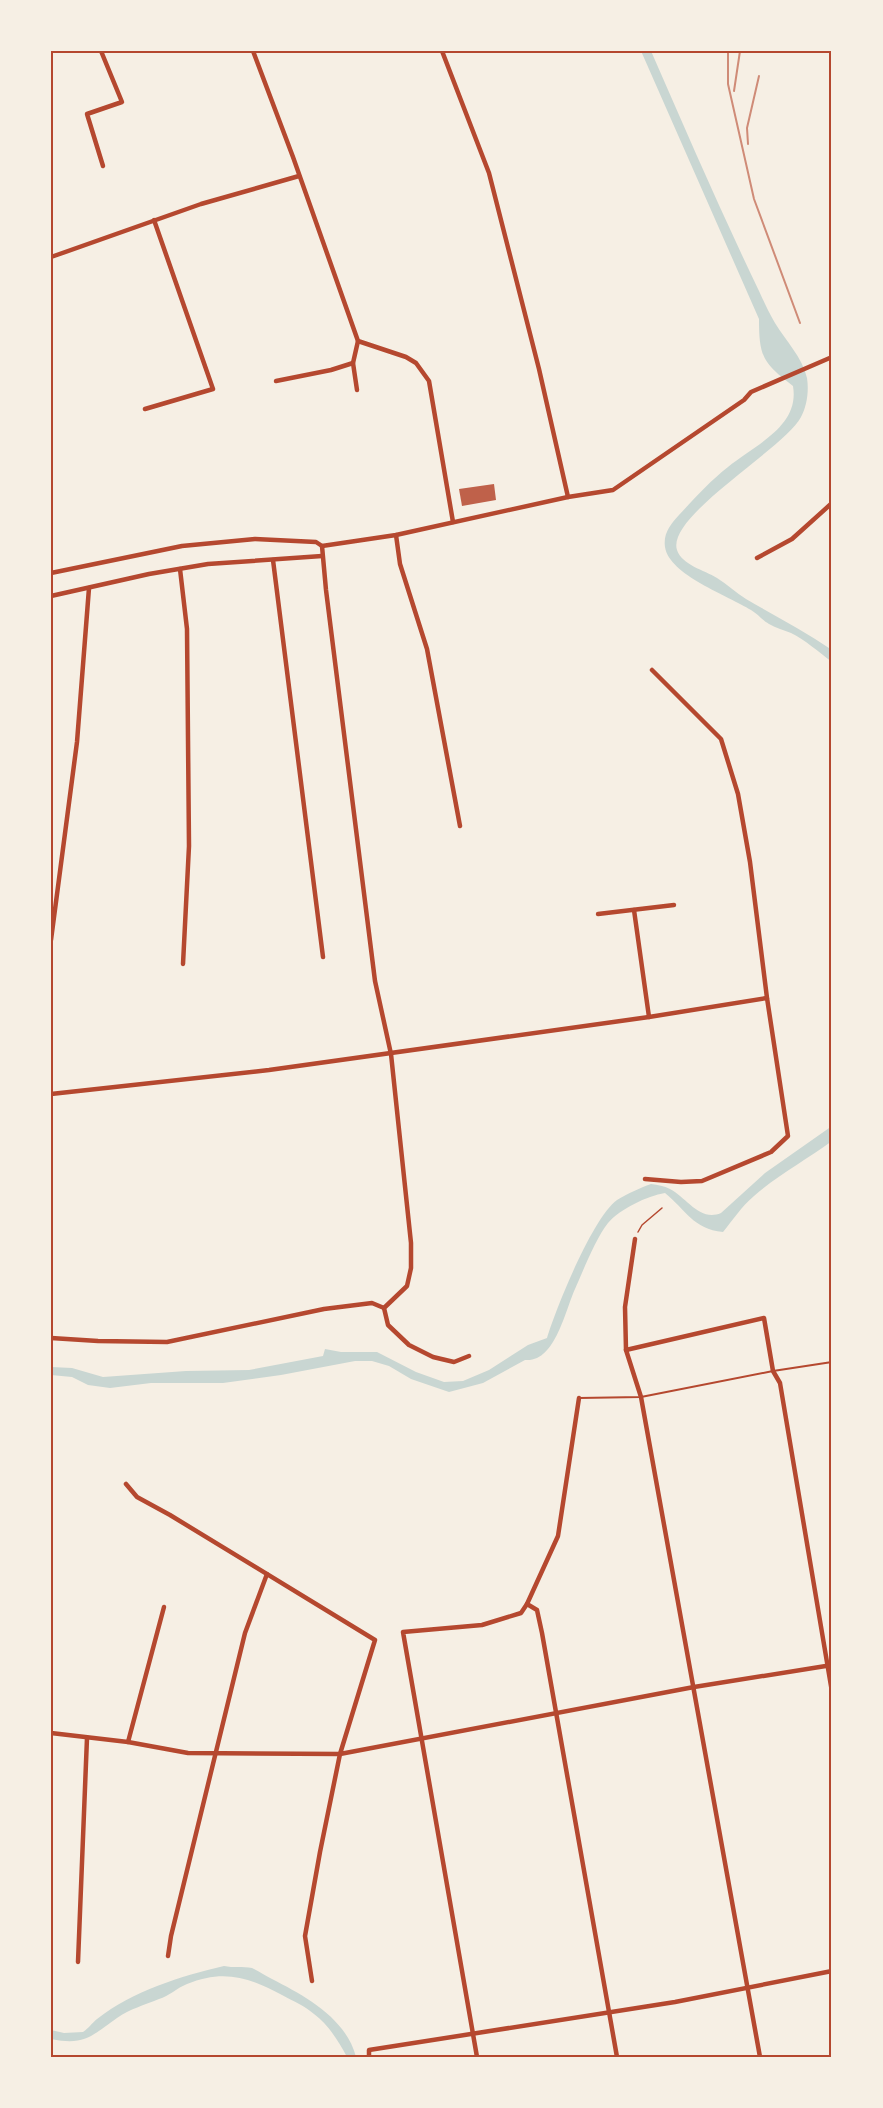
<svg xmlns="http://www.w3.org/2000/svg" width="883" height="2108" font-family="'Sofia Sans Condensed',sans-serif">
	<rect width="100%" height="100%" fill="#f6efe4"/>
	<g fill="#c9d6d2">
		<path d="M641,51H651C686,131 721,212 759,291C764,302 769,313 775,323C786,341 802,357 807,378C809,391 807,406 801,417C784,449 666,516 677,550C682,565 704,570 717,578C727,584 736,593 746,599C775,616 804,631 832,650V662C819,652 805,640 791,633C784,630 776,628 769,624C763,621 758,614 751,610C729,596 669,575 665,547C663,533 671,524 679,515C695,498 710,481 728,467C754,445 800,427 793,386C763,363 759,357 759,319Z"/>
		<path d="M832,1126V1141C806,1160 778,1175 754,1196C741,1207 733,1220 723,1232C693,1229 686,1210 665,1193C647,1196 620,1209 608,1223C596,1238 583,1271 575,1289C565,1311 555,1363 525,1360L483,1383L449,1392L411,1379L389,1366L372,1361H355L281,1375L223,1383H151L110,1388L88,1385L72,1377L51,1375V1367L72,1368L103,1377L186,1371L249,1370L323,1356L325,1349L341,1352H377L416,1372L444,1382L463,1381L489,1370L528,1345L547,1338C556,1308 593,1217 617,1200C627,1194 640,1188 651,1184C658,1185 664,1186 670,1189C687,1198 700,1222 721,1213L765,1173Z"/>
		<path d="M224,1966C233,1968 243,1966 252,1968C259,1971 266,1976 272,1979C305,1996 346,2018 356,2057H347C339,2042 328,2024 314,2014C305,2006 293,2001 282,1995C249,1977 223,1969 187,1984C177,1988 169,1996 159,1999C144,2005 130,2009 117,2018C91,2036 85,2046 51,2039V2030L64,2033L83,2032C89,2028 92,2023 97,2019C133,1991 181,1976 224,1966Z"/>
	</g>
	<polygon fill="#bf614a" points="494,484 496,500 462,506 459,489"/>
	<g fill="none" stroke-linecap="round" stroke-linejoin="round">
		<polyline stroke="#b5482f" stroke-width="1.5" points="638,1232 642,1225 662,1208"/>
		<polyline stroke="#b5482f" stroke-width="2" points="579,1398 641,1397 773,1371 832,1362"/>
		<g stroke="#b5482f" stroke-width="4.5">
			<polyline points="101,51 122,102 87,114 103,166"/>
			<polyline points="253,51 293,157 358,341 406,357 416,363 429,381 453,522"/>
			<polyline points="442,51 489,173 539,369 568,497"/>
			<polyline points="51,257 201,204 299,176"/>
			<polyline points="276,381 331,370 353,363"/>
			<polyline points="357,390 353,363 358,341"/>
			<polyline points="145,409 213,389 154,220"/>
			<polyline points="396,535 400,564 427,649 460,826"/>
			<polyline points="322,546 326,590 375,981 391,1054 411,1243 411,1268 407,1286 384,1308 388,1325 409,1345 433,1357 454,1362 469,1356"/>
			<polyline points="757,558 792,539 832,503"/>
			<polyline points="273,560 323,957"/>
			<polyline points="180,569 187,629 189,846 183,964"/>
			<polyline points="51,573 182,546 255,539 316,542 322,546 396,535 568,497 613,490 744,400 751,392 832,357"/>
			<polyline points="51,596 149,574 208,564 322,556"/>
			<polyline points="634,910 649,1017"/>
			<polyline points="598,914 674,905"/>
			<polyline points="51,940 77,742 89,588"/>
			<polyline points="51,1094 269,1070 649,1017 767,998"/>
			<polyline points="645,1179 681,1182 702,1181 771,1152 788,1136 767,998 750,862 738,794 721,739 652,670"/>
			<polyline points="51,1338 98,1341 167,1342 324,1309 372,1303 384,1308"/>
			<polyline points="626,1350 625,1307 635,1239"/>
			<polyline points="126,1484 137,1497 170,1515 375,1640 340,1754 320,1852 305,1936 312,1981"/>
			<polyline points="527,1604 537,1610 542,1633 617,2057"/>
			<polyline points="51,1733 128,1742 188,1753 340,1754 694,1687 832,1665"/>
			<polyline points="128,1742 164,1607"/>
			<polyline points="168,1956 171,1936 245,1633 267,1574"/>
			<polyline points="78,1962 87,1738"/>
			<polyline points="369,2057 369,2050 675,2002 832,1971"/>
			<polyline points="477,2057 403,1632 482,1625 521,1613 527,1604 558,1536 579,1398"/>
			<polyline points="760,2057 641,1397 626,1350 764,1318 773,1371 780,1383 832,1692"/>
		</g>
		<g stroke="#cf8b77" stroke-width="2">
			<polyline points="728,51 728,84 754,199 800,323"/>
			<polyline points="734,91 740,51"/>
			<polyline points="748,144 747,128 759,76"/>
		</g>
	</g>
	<rect width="883" height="2108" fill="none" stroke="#f6efe4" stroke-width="105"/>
	<rect x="52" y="52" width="778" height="2004" fill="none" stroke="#b5482f" stroke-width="2"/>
</svg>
